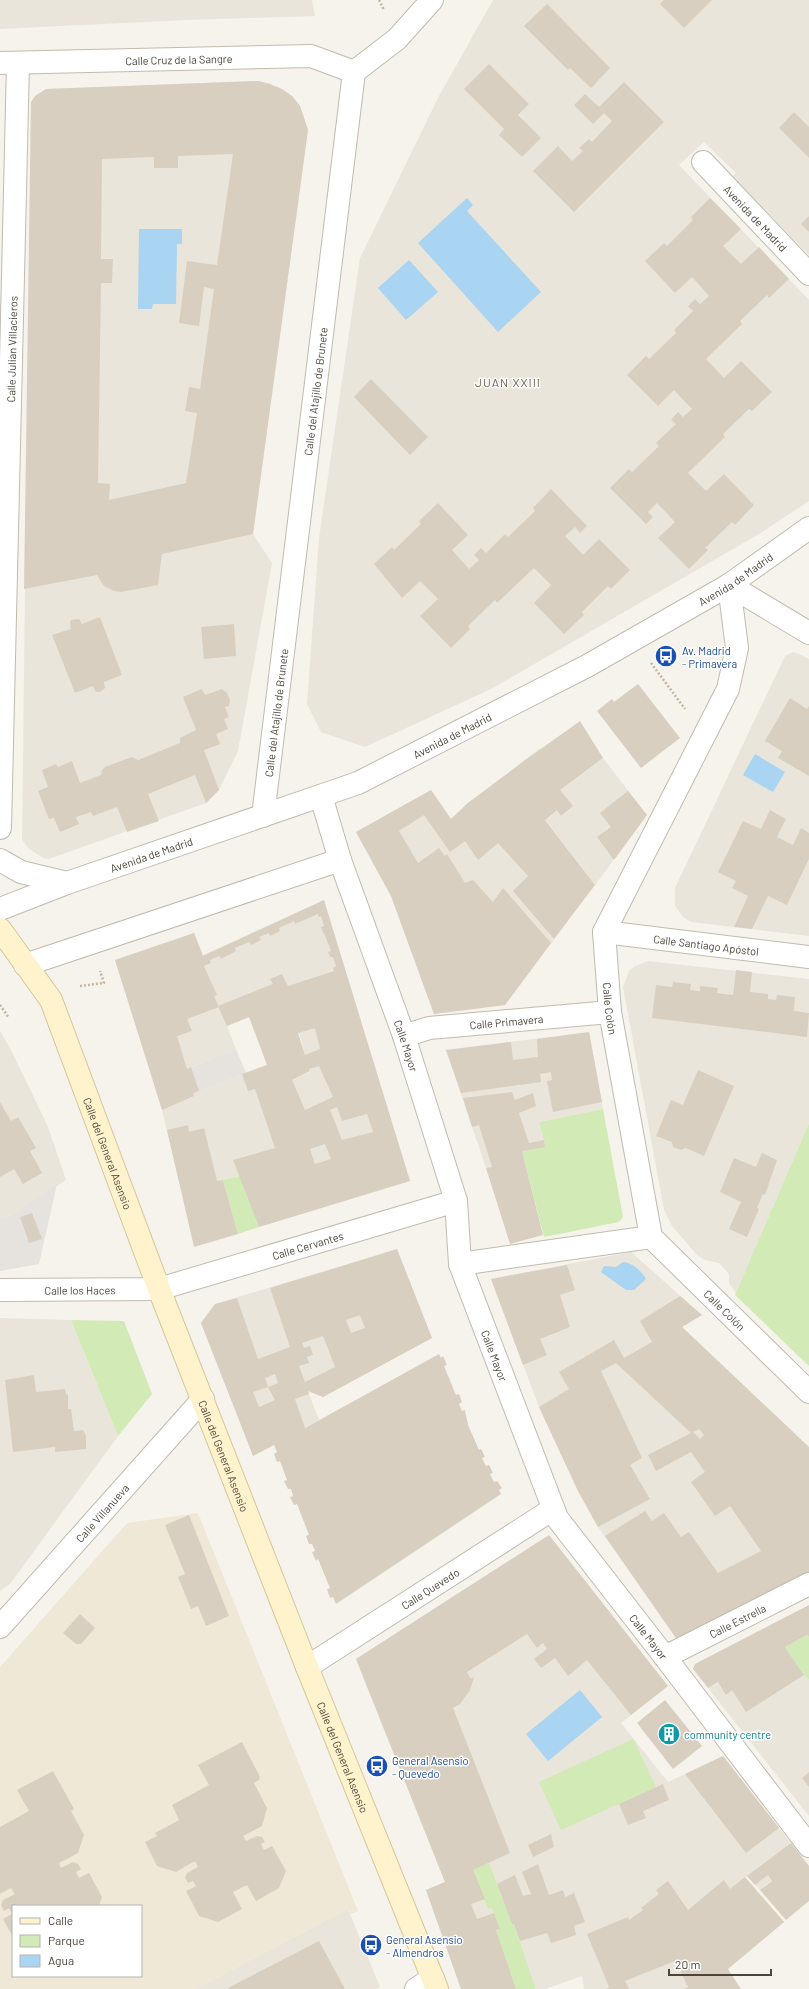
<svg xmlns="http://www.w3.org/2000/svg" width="809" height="1989" font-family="Barlow,sans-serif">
	<rect width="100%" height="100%" fill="#f6f3ec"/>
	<g fill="#eae5da">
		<polygon points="0,0 312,0 315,16 186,20 0,29"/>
		<polygon points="493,0 809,0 809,255 732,177 736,173 704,142 679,165 809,300 809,501 759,534 491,689 365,747 321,732 307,704 319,538 360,258 439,96"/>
		<polygon points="258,81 270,84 282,89 292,96 300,106 308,130 253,534 272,563 238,751 219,790 206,803 49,859 43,858 28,848 22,839 31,102 35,96 46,89"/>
		<polygon points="793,652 799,654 809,659 809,936 691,922 683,917 675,906 675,888 785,656"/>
		<polygon points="540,748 566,785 603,758 647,815 595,885 509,772"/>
		<polygon points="431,790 451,819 469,802 528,876 568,921 505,1005 434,1014 391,896 356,832"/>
		<polygon points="324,900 344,969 289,986 249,1017 227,1026 236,1049 154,1083 115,960 194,933 203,955"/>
		<polygon points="648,961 809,979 809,1123 736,1293 729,1283 729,1274 719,1263 705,1260 697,1255 672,1226 664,1210 623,987 629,971 635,966"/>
		<polygon points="353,999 410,1181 259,1227 240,1176 181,1190 162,1110 194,1096 193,1093 199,1091 282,1059 292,1080 310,1072 295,1019"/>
		<polygon points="0,1031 11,1050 48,1127 66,1180 12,1215 0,1219"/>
		<polygon points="589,1032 603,1109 539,1122 545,1147 522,1151 524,1161 486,1168 446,1050"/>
		<polygon points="631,1252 702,1315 682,1327 760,1401 809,1573 678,1641 598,1527 578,1491 539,1407 491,1279"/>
		<polygon points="321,1272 334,1305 409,1280 432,1338 323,1397 308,1391 319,1420 293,1434 227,1389 201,1323 215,1304"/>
		<polygon points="0,1318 71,1320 118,1436 10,1584 0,1591"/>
		<polygon points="471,1585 646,1659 668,1686 621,1723 633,1738 668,1782 723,1756 801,1856 760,1890 747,1876 745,1878 784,1922 728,1969 675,1961 689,1989 584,1989 582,1976 546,1989 536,1989 514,1924 512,1924 497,1884 485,1899 488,1909 492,1908 500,1929 497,1930 516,1989 461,1989 426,1890 445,1882 356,1659"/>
		<polygon points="739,1671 804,1675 809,1680 809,1816 708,1688"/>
		<polygon points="348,1909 380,1987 376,1989 195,1989"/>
	</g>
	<g fill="#e6e2dd">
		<polygon points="236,1049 246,1073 194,1093 194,1096 162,1110 154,1083"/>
		<polygon points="57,1184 39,1264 0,1271 0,1219 12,1215"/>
	</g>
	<path fill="#efe8d6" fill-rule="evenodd" d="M198,1513L358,1911L351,1914L348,1909L195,1989H0V1667L127,1523ZM13,1906H141V1976H13Z"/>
	<g fill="#d2eab5">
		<polygon points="603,1109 623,1217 619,1222 544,1237 522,1151 545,1146 539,1122"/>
		<polygon points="809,1123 809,1366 735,1295"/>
		<polygon points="240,1176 259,1227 238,1234 223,1180"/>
		<polygon points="71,1320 124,1321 152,1394 118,1436"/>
		<polygon points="807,1635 809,1637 809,1680 804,1675 785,1647"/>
		<polygon points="633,1739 656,1787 561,1830 539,1782"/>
		<polygon points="489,1863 512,1924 514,1924 536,1989 516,1989 496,1930 500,1929 492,1908 488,1909 473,1870"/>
	</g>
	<g fill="#a9d4f2">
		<polygon points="467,198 473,205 467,211 541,292 498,332 418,243"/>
		<polygon points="139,229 182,229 182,244 177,244 176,304 153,304 152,309 138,309"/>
		<polygon points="409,260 438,292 406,320 378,288"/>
		<polygon points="755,754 785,772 773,792 743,775"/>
		<path d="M623,1262C631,1262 642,1271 646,1279L634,1290H626L601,1272L604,1266L616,1267Z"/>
		<polygon points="580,1690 602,1717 548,1761 526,1734"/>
	</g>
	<g fill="#d8cfc1" fill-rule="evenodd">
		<polygon points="664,0 712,0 684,28 660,4"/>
		<polygon points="547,4 610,68 591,88 570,68 568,70 524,26"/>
		<polygon points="489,64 529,104 518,115 541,138 522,157 499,135 504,129 464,89"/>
		<path d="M258,81L270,84L282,89L292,96L300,106L308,130L253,534L162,554L158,585L121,592L114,591L104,586L97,575L24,589L31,102L35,96L46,89ZM233,154L217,265L187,261L179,323L199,326L204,287L214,289L200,389L189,387L185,411L197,413L186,483L109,500L110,484L98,483L101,283H112L113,259H101L102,159L154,157V168H178V156Z"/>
		<polygon points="624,82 664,122 574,212 533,171 558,146 572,161 583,151 579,148 589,139 592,142 612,121 604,113 593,124 574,105 585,94 599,107"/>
		<polygon points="794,112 809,127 809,158 779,128"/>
		<polygon points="710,198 741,229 723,246 741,264 759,247 789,279 769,298 767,295 740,321 742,324 706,359 724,378 741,361 772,392 752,411 749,409 723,434 725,437 688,473 706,491 724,474 754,505 735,525 732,522 705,548 708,550 689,569 658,538 675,522 657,503 648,512 653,517 646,524 610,488 629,469 632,472 659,446 656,443 676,424 671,420 678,412 683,417 692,409 674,390 658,406 627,375 646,356 649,359 676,333 674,330 693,311 688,306 695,299 700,304 709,296 692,277 675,293 645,261 664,243 667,246 693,220 691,217"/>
		<polygon points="809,216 809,232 801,224"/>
		<polygon points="371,379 428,437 410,455 354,397"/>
		<polygon points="551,489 587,526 580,533 575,527 565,536 583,555 599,539 630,570 611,589 608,586 582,612 584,615 564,634 534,603 551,585 534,568 497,603 495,600 468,626 470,629 451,648 420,616 438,599 420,581 402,598 374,564 392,547 394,550 421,524 419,521 438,503 468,535 452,550 469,569 479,560 474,555 481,548 486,553 505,534 508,537 535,511 533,508"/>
		<polygon points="100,617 122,675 104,682 105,688 100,692 96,692 93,686 75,693 52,635 71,629 70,623 71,620 79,619 82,624"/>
		<polygon points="234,624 236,656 204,659 201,627"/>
		<polygon points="638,684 680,738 641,768 597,711 612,699 614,702"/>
		<polygon points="202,689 205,695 222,689 227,693 230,700 229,706 225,707 229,717 224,719 228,729 216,734 220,744 204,750 219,790 206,803 195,775 148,794 159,821 127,832 117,807 93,816 91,812 76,817 79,824 60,832 54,818 49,819 38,791 48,787 42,770 56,764 58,767 72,761 80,783 101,775 102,770 105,767 118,762 132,757 138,760 180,743 180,738 196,730 183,697"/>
		<polygon points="790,698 807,709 809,706 809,776 778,758 782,751 765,741"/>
		<polygon points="580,721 603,758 560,790 573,806 561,816 557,810 545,820 595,885 554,939 513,891 528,876 498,843 478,860 465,841 450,852 424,815 399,831 418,863 439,848 445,856 447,854 465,883 473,880 493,902 503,888 551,943 505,1005 434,1014 391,896 356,832 431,790 451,819 469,802 524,761"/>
		<polygon points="628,791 647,815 614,860 597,837 611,827 600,813"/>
		<polygon points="770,810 786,819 777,837 793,845 801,828 809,833 809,859 787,905 768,896 752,929 734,927 748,896 732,888 736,881 718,872 743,821 761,829"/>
		<path d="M324,900L410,1181L259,1227L233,1160L275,1148L255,1089L248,1091L242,1074L267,1065L249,1017L227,1026L218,1006L273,984L270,979L282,974L288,986L334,971L333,968L336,966L333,957H330L328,952L331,951L324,933H323L321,927L324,926L321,916L318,917V914L295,924L294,921L279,928L280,931L270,936L269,933L259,937L261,940L251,945L249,942L235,948L236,951L221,959L219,956L210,960L211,963L204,966L217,995L214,996L219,1007L187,1019L192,1031L177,1036L187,1069L191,1067L199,1091L193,1093L194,1096L162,1110L115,960L194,933L203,956ZM315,1028L320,1049L305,1055L298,1033ZM319,1066L333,1097L305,1110L292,1080L310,1071L309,1069ZM337,1107L342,1121L367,1114L373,1132L342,1140L330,1110ZM325,1144L331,1159L315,1164L310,1149Z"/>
		<polygon points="736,970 752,972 750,992 768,994 768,999 776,1000 777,995 795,997 794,1011 809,1013 807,1037 652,1018 656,985 672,987 673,982 691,984 690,990 700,991 700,986 718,988 717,993 733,995"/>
		<polygon points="589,1032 602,1102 553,1112 547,1081 552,1080 551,1072 540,1074 541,1082 461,1093 446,1050 511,1042 513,1060 538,1057 537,1039"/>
		<polygon points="698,1070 734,1086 704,1156 686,1148 681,1150 673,1147 672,1142 656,1136 671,1100 683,1105"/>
		<polygon points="512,1092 515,1100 533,1093 536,1106 519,1113 529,1143 544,1140 545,1147 522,1151 543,1235 510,1244 486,1168 492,1167 479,1125 472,1127 463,1098"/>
		<polygon points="0,1102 11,1121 18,1117 36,1148 30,1151 42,1173 23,1184 14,1169 0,1177"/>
		<polygon points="188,1125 189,1132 204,1128 217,1181 223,1180 238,1234 194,1247 167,1130"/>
		<polygon points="762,1153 777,1160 765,1195 763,1194 757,1208 759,1209 747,1237 729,1229 741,1202 720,1192 734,1158 756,1167"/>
		<polygon points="32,1213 42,1239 29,1243 20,1217"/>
		<path d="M397,1249L432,1338L323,1397L308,1391L309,1394L295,1399L305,1428L439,1354L441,1358L443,1356L447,1365L444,1366L456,1395L459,1394L462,1402L459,1404L462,1411L465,1410L468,1425L479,1450L481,1449L485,1457L482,1458L486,1466L489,1465L493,1473L490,1474L494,1482L497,1481L502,1488L499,1490L501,1494L336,1604L333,1597L330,1598L327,1589L330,1588L318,1559L316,1561L312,1552L315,1551L312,1544H309L306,1536L309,1535L297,1504L294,1505L290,1497L293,1496L291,1489H288L284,1481L287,1480L280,1461L277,1462L274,1454L277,1452L274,1445L253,1456L201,1323L215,1304L237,1298L258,1359L290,1347L270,1288ZM360,1315L365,1328L351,1333L346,1320ZM323,1336L335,1367L305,1382L299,1366L309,1363L307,1357L313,1355L310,1346L304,1348L302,1343ZM275,1374L278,1383L268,1387L275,1400L259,1407L253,1392L268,1387L265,1378Z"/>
		<polygon points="567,1265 575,1290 560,1295 570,1327 540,1339 547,1355 523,1365 491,1279"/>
		<path d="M680,1296L702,1315L682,1327L809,1447V1573L678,1641L605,1536L645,1511L652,1521L664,1513L681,1537L689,1532L718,1573L761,1551L730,1506L715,1516L691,1482L705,1472L691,1452L656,1471L648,1455L691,1433L616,1363L601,1371L642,1458L630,1465L650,1499L598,1527L578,1491L539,1407L569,1389L559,1372L614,1340L624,1358L652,1342L640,1321ZM699,1429L704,1435L700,1439L693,1432Z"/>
		<polygon points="34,1375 36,1392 65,1389 66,1394 68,1395 68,1409 71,1409 74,1431 83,1430 86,1436 86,1449 55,1452 55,1447 13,1452 5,1380"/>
		<polygon points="189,1515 229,1616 206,1626 198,1606 191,1609 178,1577 185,1574 165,1525"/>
		<polygon points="549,1535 668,1686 631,1715 587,1660 568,1676 555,1658 541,1668 534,1659 547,1649 543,1643 537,1648 527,1634 467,1672 471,1679 474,1677 470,1690 460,1704 453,1708 510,1853 473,1870 485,1899 471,1904 477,1919 494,1913 500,1929 496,1930 516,1989 461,1989 426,1890 445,1882 356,1659"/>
		<polygon points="809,1605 809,1637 807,1635 785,1647 804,1675 746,1712 732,1690 726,1695 718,1682 708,1688 693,1669 695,1664"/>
		<polygon points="80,1614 95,1628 81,1644 76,1644 63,1633"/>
		<polygon points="665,1700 702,1746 673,1769 637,1723"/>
		<polygon points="242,1742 260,1777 259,1780 254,1783 267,1808 262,1826 243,1836 246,1841 257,1836 262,1837 265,1842 261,1844 264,1850 272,1846 286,1871 279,1888 256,1901 247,1885 233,1892 242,1909 218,1922 199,1916 186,1891 196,1886 193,1881 188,1883 185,1878 187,1873 198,1867 195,1861 176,1872 157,1866 145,1842 157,1836 155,1833 179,1820 172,1805 209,1785 198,1765"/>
		<polygon points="723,1756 779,1828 746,1853 685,1774"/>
		<polygon points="53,1771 74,1809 71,1811 84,1835 78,1853 59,1863 61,1868 73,1862 78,1864 81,1869 76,1872 79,1878 89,1873 102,1897 99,1906 13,1906 13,1937 3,1919 12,1914 9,1908 4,1911 1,1905 3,1900 15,1894 11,1888 0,1894 0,1827 29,1811 17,1790"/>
		<polygon points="809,1772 809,1787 802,1778"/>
		<polygon points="663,1784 669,1800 643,1811 646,1818 628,1825 619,1804"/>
		<polygon points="551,1834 554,1847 533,1857 528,1845"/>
		<polygon points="791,1843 809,1866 809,1901 786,1920 760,1890 772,1881 768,1875 755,1885 747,1876"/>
		<polygon points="538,1864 549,1895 563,1890 565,1897 574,1893 585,1922 574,1926 576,1935 551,1943 547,1933 520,1941 514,1924 512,1924 497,1884 515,1875 523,1896 531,1894 522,1872"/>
		<polygon points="745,1877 784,1922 728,1969 741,1989 685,1989 688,1987 675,1961 625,1981 629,1989 606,1989 609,1987 587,1934 628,1917 629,1920 643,1910 641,1908 659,1894 656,1890 668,1881 688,1910 724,1880 730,1889"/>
		<polygon points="319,1941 345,1989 229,1989 228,1988"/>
	</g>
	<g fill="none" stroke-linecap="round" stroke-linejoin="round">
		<g stroke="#c2bbae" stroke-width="24">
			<g id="minor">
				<path id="s1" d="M0,63L311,56L354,72"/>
				<path id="s2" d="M703,162L809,274"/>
				<path id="s3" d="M729,585L737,648L728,689L604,932L610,1012L651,1237L809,1392"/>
				<polyline points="729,585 809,633"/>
				<path id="s4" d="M321,796L340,860L404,1036L456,1201L460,1264L557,1518L665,1657L809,1846"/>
				<path id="s5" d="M263,816L354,72L397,39L432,0"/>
				<path id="s6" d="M0,828L18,63"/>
				<polyline points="0,860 21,872 67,883"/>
				<path id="s7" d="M0,909L67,883L358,783L587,666L729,585L809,528"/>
				<path id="s8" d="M604,932L809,957"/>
				<polyline points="25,965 340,860"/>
				<path id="s9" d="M404,1036L429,1028L610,1012"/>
				<polyline points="460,1264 651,1237"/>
				<path id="s10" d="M0,1290L159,1289L456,1201"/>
				<path id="s11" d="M0,1627L203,1399"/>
				<path id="s12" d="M665,1657L809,1584"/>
				<path id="s13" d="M307,1667L553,1509"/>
				<polyline points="416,1989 433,1978"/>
			</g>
		</g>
		<g stroke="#d6c79b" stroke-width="24">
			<g id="secondary">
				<path id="s14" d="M0,929L51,1000L159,1289L307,1667L437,1989"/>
			</g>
		</g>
		<g stroke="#c4b79f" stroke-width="2.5" stroke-dasharray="2 2" stroke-linecap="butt">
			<polyline points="379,0 384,10"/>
			<polyline points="651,663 685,709"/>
			<polyline points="80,986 104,983 100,971"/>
			<polyline points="0,1005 9,1018"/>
		</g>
		<use href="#minor" stroke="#fff" stroke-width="22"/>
		<use href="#secondary" stroke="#fff3cd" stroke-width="22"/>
	</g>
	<defs>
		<g id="bus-disc" transform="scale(1.15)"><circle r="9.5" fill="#1a4fb4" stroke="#fff"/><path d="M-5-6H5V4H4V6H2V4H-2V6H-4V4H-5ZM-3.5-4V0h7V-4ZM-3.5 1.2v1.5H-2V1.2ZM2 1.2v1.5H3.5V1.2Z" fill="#fff"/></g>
		<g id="building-disc" transform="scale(1.15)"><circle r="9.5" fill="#0f9aa8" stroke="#fff"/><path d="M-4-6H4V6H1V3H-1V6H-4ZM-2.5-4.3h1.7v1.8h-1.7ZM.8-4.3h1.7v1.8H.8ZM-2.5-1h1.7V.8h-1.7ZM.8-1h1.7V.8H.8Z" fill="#fff"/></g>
	</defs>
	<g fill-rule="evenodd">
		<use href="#bus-disc" x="666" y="656"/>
		<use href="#building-disc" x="669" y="1734"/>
		<use href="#bus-disc" x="377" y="1766"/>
		<use href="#bus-disc" x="371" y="1945"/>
	</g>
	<g text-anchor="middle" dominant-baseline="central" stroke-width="3" stroke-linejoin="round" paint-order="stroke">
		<g font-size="11" fill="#4b4439" stroke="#fff">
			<text stroke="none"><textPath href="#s1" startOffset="179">Calle Cruz de la Sangre</textPath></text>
			<text stroke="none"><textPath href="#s2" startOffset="77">Avenida de Madrid</textPath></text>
			<text stroke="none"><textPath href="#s6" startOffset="479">Calle Julian Villacieros</textPath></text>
			<text stroke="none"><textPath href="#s5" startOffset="428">Calle del Atajillo de Brunete</textPath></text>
			<text stroke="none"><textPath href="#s7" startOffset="809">Avenida de Madrid</textPath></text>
			<text stroke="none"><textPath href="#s5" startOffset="104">Calle del Atajillo de Brunete</textPath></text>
			<text stroke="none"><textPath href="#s7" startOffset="485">Avenida de Madrid</textPath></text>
			<text stroke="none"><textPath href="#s7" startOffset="161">Avenida de Madrid</textPath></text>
			<text stroke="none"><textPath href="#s8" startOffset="103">Calle Santiago Apóstol</textPath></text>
			<text stroke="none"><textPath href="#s3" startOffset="455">Calle Colón</textPath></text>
			<text stroke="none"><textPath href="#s9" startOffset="104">Calle Primavera</textPath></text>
			<text stroke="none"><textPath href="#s4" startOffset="264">Calle Mayor</textPath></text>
			<text stroke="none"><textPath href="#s14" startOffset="251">Calle del General Asensio</textPath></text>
			<text stroke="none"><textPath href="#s10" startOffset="314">Calle Cervantes</textPath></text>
			<text stroke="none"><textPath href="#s10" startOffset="80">Calle los Haces</textPath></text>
			<text stroke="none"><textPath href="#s3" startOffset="791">Calle Colón</textPath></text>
			<text stroke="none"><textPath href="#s4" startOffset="588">Calle Mayor</textPath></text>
			<text stroke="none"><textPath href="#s14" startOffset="575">Calle del General Asensio</textPath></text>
			<text stroke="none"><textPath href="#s11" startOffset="153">Calle Villanueva</textPath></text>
			<text stroke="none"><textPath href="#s13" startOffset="146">Calle Quevedo</textPath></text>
			<text stroke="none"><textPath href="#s12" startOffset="81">Calle Estrella</textPath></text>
			<text stroke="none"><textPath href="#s4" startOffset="912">Calle Mayor</textPath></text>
			<text stroke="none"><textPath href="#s14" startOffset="899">Calle del General Asensio</textPath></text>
		</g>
		<g font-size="11" fill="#164399" stroke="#fff" text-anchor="start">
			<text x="682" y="650">Av. Madrid<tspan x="682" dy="13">- Primavera</tspan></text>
			<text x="392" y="1760">General Asensio<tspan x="392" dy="13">- Quevedo</tspan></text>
			<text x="386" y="1939">General Asensio<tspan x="386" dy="13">- Almendros</tspan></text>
		</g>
		<g font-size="11" fill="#0d838f" stroke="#fff" text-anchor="start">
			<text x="684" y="1734">community centre</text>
		</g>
		<g font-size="12" letter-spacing="1" fill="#6e6250" stroke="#fff">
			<text x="508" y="382">JUAN XXIII</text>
		</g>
	</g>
	<rect x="12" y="1905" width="130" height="72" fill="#ffffff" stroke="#b7b4b0"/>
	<rect x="20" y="1918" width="20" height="6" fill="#fff3cd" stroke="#b7b4b0"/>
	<text x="48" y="1925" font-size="12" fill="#4b4439">Calle</text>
	<rect x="20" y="1935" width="20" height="12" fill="#d2eab5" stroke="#b7b4b0"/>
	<text x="48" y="1945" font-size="12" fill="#4b4439">Parque</text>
	<rect x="20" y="1955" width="20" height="12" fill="#a9d4f2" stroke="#b7b4b0"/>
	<text x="48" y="1965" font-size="12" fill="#4b4439">Agua</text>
	<path d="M669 1969v6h102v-6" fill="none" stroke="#4b4439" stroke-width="2"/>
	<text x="675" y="1969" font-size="12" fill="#4b4439" stroke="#ffffff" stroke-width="3" paint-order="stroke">20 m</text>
</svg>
